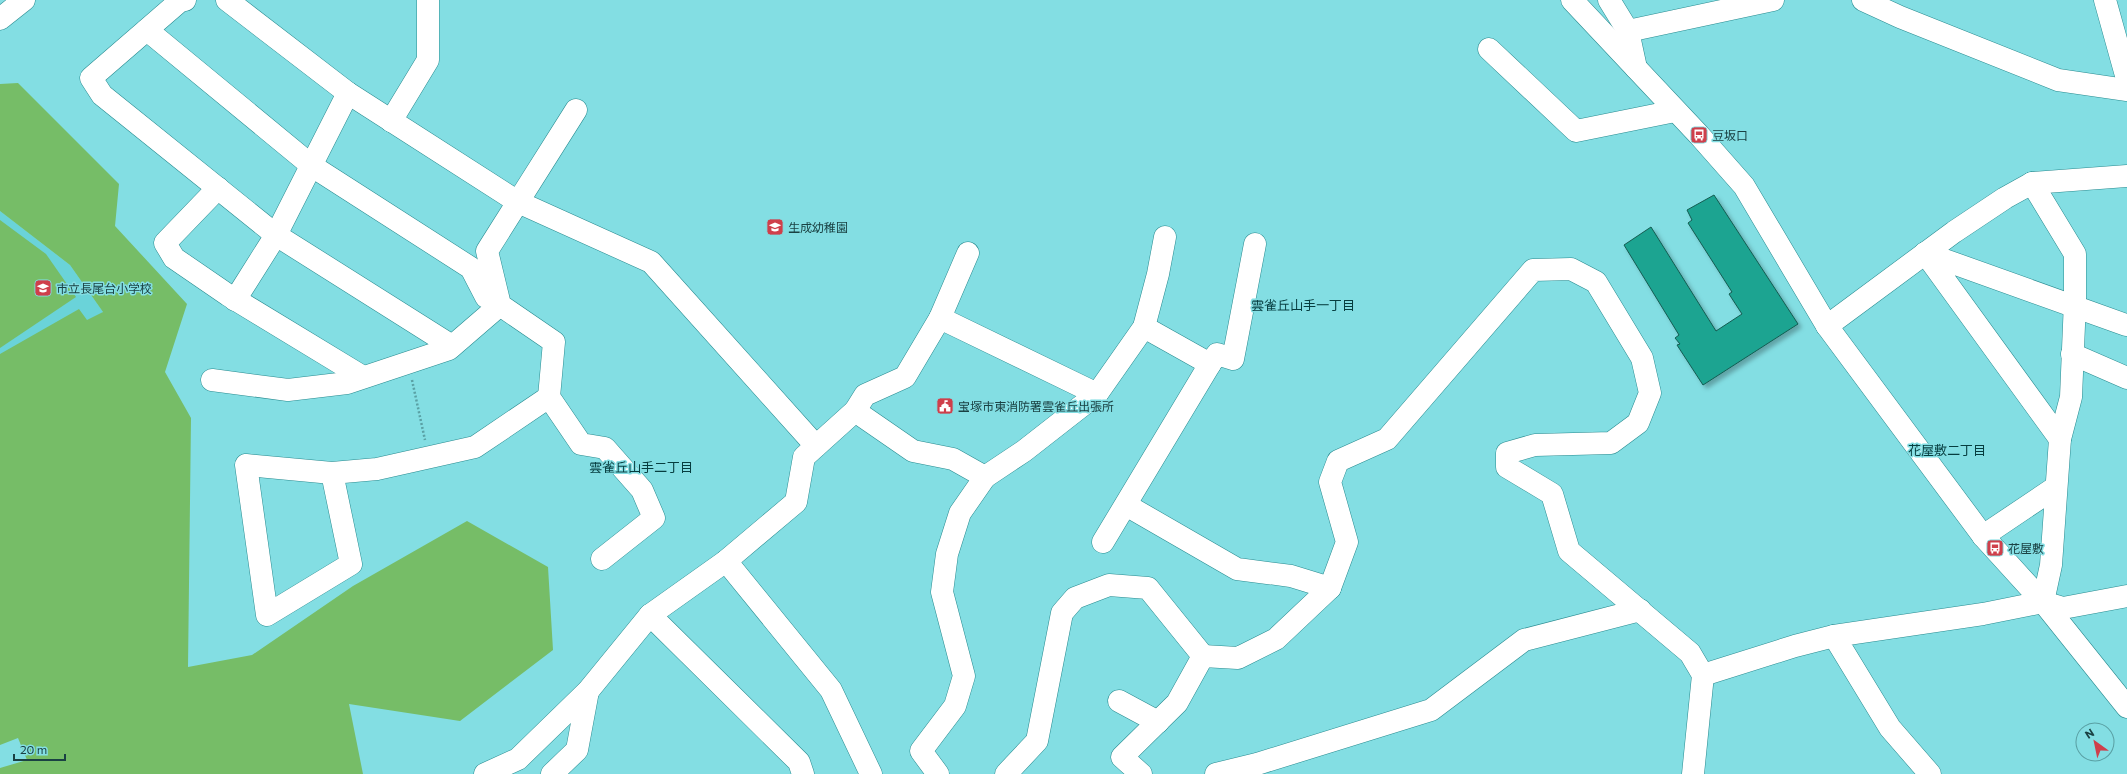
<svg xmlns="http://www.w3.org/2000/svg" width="2127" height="774" font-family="Commissioner,'Noto Sans JP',sans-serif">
	<defs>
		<filter id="shadow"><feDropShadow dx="3.5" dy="3.5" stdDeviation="2" flood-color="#0004"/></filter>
	</defs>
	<rect width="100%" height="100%" fill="#83dee3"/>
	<polygon fill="#6ad3d9" points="0,211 70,265 103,312 0,391"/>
	<g fill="#76bd67">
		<polygon points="18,83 119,184 115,226 187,304 165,372 191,418 188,667 252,655 353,586 467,521 548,567 553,650 460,721 349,704 363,774 0,774 0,768 27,760 18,738 0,745 0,354 79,309 87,320 103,312 70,265 0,211 0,84"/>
		<polygon points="0,220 46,254 76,297 0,348"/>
	</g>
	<polygon fill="#1aa491" stroke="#145c51" filter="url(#shadow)" points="1714,195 1798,324 1703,385 1677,345 1680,344 1675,338 1679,335 1624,245 1651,227 1716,331 1742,314 1729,294 1732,292 1688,223 1692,220 1687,210"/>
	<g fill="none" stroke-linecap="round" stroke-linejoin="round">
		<g stroke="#288b90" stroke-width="23">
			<g id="minor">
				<polyline points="185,0 180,1 91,78 102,95 276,235 452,346"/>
				<polyline points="227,0 348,93 518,202 651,262 816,446"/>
				<polyline points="1572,0 1699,135 1744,186 1827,326 1983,536 2043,602 2127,707"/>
				<polyline points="1609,0 1628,31"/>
				<polyline points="1863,0 1900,17 2058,80 2127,90"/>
				<polyline points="2105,0 2127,79"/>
				<polyline points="0,19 24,0"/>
				<polyline points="147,30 312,166 471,268 486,297 500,305 449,349 347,383 288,390 212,380"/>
				<polyline points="1489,49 1576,131 1675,111"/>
				<polyline points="1636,68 1628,31 1773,0"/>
				<polyline points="576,110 487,251 500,305 554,342 549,397 581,444 605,448 642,490 654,518 602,559"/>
				<polyline points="391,121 428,60 428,0"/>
				<polyline points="2032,183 2075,254 2075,301 2071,397 2060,439 2051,565 2043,602"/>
				<polyline points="218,188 165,243 174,258 228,295 363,377"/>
				<polyline points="235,300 276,235 348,93"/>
				<polyline points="940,318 968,253"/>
				<polyline points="1827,326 1954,232 2005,198 2032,183 2127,176"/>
				<polyline points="1144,327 1210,364"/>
				<polyline points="2072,354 2127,378"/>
				<polyline points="855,411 865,395 905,377 940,318 1097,394"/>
				<polyline points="2060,439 1925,253 2126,325"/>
				<polyline points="332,473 351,564 267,615 246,465 332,473 377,469 475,447 549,397"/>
				<polyline points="1126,505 1237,569 1291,576 1330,588"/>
				<polyline points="1983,536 2056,487"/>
				<polyline points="1103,542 1210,364 1217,354 1233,359 1255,244"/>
				<polyline points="726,561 831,690 871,774"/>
				<polyline points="650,615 799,762 803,774"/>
				<polyline points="1703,675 1795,646 1834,636"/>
				<polyline points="1119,701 1158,722"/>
				<polyline points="485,774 518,759 588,691 650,615 726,561 796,502 804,457 855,411 913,451 953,459 985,477 1024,451 1097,394 1144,327 1158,274 1165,237"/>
				<polyline points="552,774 577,750 588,691"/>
				<polyline points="938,774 921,751 955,706 964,676 942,592 947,554 960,513 985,477"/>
				<polyline points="1006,774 1037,741 1062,613 1075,598 1109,585 1148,588 1203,656"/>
				<polyline points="1141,774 1122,757 1177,703 1203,656 1238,658 1276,639 1330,588 1347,542 1330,482 1338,461 1387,439 1533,270 1571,269 1596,282 1642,358 1650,393 1638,423 1611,443 1535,445 1507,453 1507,467 1552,494 1569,551 1690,653 1703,675 1693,774"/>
				<polyline points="1216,774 1257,764 1431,710 1524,640 1640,610"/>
				<polyline points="1930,774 1890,728 1834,636 1983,614 2043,602 2063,608 2127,596"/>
			</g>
		</g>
		<polyline stroke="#5aa1a5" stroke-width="2.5" stroke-dasharray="2 2" stroke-linecap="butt" points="412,380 425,440"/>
		<use href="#minor" stroke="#fff" stroke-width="22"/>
	</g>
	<defs>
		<g id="bus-square" transform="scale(0.9)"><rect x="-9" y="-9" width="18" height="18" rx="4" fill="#cf3f4b" stroke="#83dee3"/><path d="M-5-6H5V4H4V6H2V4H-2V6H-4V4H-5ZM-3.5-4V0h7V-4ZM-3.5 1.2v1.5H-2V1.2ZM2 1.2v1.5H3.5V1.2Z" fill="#fff"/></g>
		<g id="school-square" transform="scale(0.9)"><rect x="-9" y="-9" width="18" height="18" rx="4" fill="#cf3f4b" stroke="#83dee3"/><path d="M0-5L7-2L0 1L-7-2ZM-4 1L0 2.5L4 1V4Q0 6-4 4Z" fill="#fff"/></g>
		<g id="civic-square" transform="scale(0.9)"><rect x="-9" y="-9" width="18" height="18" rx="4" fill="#cf3f4b" stroke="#83dee3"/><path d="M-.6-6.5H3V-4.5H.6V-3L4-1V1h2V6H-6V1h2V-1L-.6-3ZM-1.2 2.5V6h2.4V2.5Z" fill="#fff"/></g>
	</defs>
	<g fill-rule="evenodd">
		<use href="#bus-square" x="1699" y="135"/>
		<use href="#school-square" x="775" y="227"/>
		<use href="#school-square" x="43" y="288"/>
		<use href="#civic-square" x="945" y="406"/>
		<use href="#bus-square" x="1995" y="548"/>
	</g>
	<g text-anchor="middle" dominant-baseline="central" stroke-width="3" stroke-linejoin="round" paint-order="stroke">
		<g font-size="12" fill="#1a4143" stroke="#83dee3" text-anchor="start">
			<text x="1712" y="135">豆坂口</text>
			<text x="788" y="227">生成幼稚園</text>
			<text x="56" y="288">市立長尾台小学校</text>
			<text x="958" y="406">宝塚市東消防署雲雀丘出張所</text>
			<text x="2008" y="548">花屋敷</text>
		</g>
		<g font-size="13" fill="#063d3f" stroke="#83dee3">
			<text x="1303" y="305">雲雀丘山手一丁目</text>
			<text x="1947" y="450">花屋敷二丁目</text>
			<text x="641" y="467">雲雀丘山手二丁目</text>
		</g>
	</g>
	<g transform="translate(2095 742) rotate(327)"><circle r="19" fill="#83dee3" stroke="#599fa3"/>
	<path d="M0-3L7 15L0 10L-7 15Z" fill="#cf3f4b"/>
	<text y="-6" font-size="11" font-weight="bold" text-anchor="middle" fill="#1a4143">N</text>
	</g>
	<path d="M14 754v6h51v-6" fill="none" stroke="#1a4143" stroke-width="2"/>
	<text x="20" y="754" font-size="12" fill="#1a4143" stroke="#83dee3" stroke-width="3" paint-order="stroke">20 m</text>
</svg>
